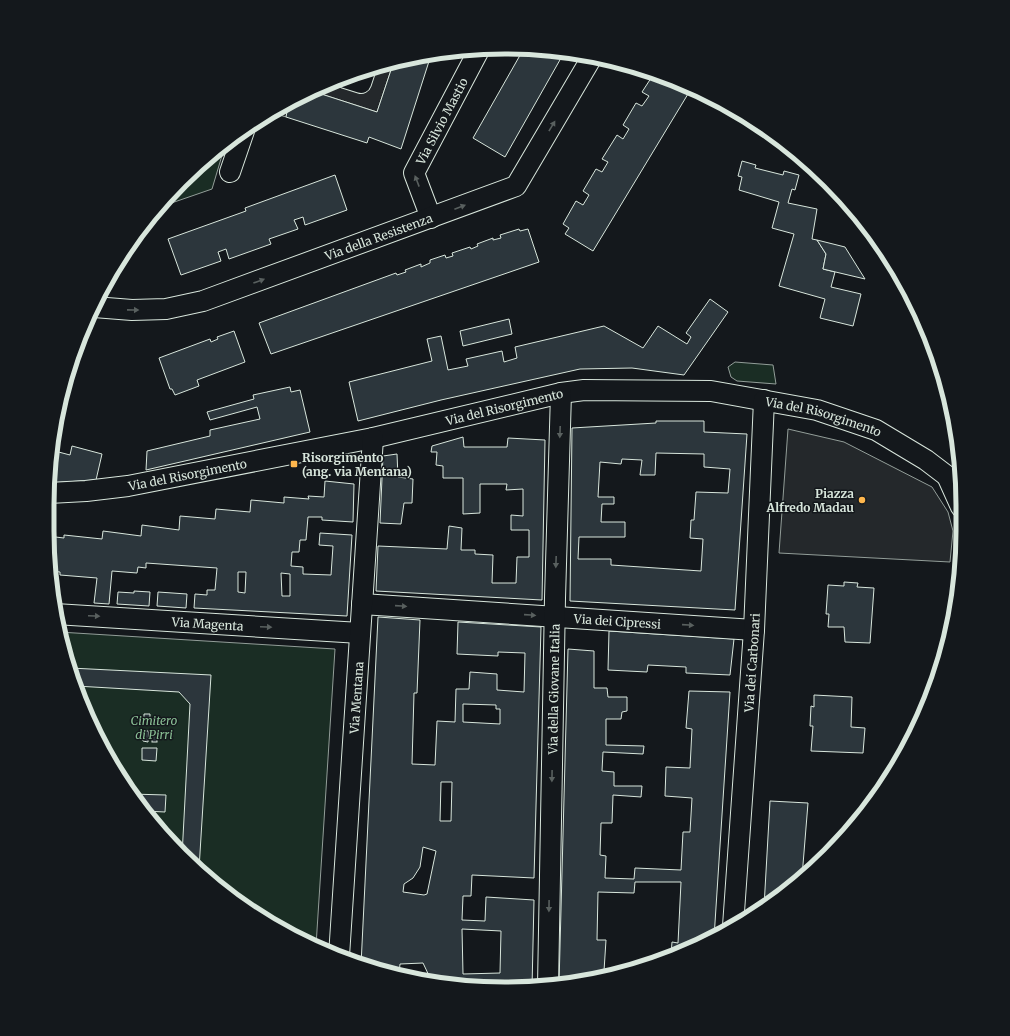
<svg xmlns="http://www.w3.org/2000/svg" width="1010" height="1036" font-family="Merriweather,serif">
	<rect width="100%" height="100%" fill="#14181c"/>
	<g fill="#1a2d24" stroke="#939e99">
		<polygon points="226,142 212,189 157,208 161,203"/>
		<polygon points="735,362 773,365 776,384 737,381 731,377 728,367"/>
		<polygon points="59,632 335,649 316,946 276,928 181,855 124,786 82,706"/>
	</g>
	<g fill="#24282b" stroke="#939e99">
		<polygon points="394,61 377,112 312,91 387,63"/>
		<polygon points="289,102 286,117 273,113"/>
		<polygon points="788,429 844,442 932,487 948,512 953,531 950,562 779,553"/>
	</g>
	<g fill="#2c363c" stroke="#d8e6dc" fill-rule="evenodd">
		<polygon points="523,50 565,51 505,157 473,138"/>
		<polygon points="431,55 401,149 369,137 367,143 286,117 289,102 303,94 312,91 377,112 394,61"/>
		<polygon points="655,72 691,89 593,251 565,234 569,228 563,224 576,201 583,205 589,195 583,191 596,169 602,172 608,162 602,159 617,135 623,139 629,129 623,125 636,103 642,106 649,96 642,92"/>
		<polygon points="742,161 756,165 755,168 783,175 784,171 799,175 795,190 792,189 788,203 817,209 812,239 817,240 826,254 823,269 835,272 831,287 861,294 853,326 820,318 825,299 779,286 794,234 772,228 779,202 739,190 742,177 738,176"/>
		<polygon points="335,175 347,210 305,225 303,217 294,220 298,229 269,239 271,244 229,259 226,249 218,252 221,261 181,275 168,239 246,211 245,208"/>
		<polygon points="519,229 520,231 528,229 539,262 271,354 259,323 396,273 397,275 406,272 405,270 421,264 421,267 430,263 430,260 445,255 446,258 453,256 452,253 470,247 471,249 478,246 477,244 493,238 493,240 501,238 500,235"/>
		<polygon points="817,240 845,247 865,279 823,269 826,254"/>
		<polygon points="119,261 112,283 106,281 108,276"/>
		<polygon points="710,299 728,312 684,375 632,368 580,369 441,400 358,421 349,382 432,361 427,339 441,336 448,370 468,366 466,359 502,351 504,362 517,358 515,347 604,326 643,348 658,326 687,344 691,337 686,333"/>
		<polygon points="509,319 512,334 463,346 460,331"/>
		<polygon points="234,331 245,362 197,380 199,386 175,395 172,389 170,389 159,358 210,339 211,342 218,339 217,337"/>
		<polygon points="78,344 80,344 69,381 66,380 71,358"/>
		<polygon points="290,387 291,392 300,390 310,432 146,470 147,451 210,436 210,430 260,419 257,407 210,420 207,412 254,399 253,395"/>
		<path d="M656,421H704V432L747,434L735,610L570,601L572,428L656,423ZM656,453L704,454V467L730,469L728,493L696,492L694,520H691L690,538L703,539L701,571L611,565V559H578L579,537H625V522H601L602,504H614V497H598L600,462L621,464L622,459L642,460L640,475H655Z"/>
		<polygon points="463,437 464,447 507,447 508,438 545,440 542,600 376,591 378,546 447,549 449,526 462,528 461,550 475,550 475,554 493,555 492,583 516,583 517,557 529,557 529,530 511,530 511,515 523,516 523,489 506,490 507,484 480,484 480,513 463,514 463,478 443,478 443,466 436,465 437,452 431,452 432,446"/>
		<polygon points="72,446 102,454 96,480 49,483 51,450 70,455"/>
		<polygon points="397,454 398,477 413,479 412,503 404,503 401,524 380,523 383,456"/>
		<path d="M325,481L354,484L353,522L322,520V517H308L306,540H300L299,552H292L291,566L303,567V574L331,575L333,546L319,545L320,533L352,535L347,616L194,608L195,594L207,595V590H215L217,568L146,563V568L138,567L137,573L112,571L109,604L94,603L97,578L60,575V572L51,571L47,536L64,538V535L102,539L103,531L141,536L142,525L179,530L180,516L215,519L216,509L250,512L251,500L284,503V497L309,499L308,496L324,497ZM238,572H246L245,593L238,592ZM281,573L290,574V596H282Z"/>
		<polygon points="844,582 858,583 857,587 874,588 870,643 845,642 844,627 828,627 829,614 826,614 828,585 844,586"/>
		<polygon points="134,591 150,592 149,606 117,604 118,592 134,593"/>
		<polygon points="158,592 187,594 186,608 157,606"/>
		<path d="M378,617L420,620L417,693H414L412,764L435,765L437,721L455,722L456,689H469L470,672L497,674V690L524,692L525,653L498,652V656L457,654L458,622L541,627L534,878L472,875L471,896H463L462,920L485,921L486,897L534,900L532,988L445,985L432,982L423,963L400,964L399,974L361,965ZM463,704L496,705V709H500V724L463,722ZM441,782H452L451,821H440ZM423,847L436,851L427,894L424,895L403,892L404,884L413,878L420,867ZM462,929L501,931L500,973L463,974Z"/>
		<polygon points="609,631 734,639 730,675 686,673 686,667 648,665 647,672 608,670"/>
		<polygon points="568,649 594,651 594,688 607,688 608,697 627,697 627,711 622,712 621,719 606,719 606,745 644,746 643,754 603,752 602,771 614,772 614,786 642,786 641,797 613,795 612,823 601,823 600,855 606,856 605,878 634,879 635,868 681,870 683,832 690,832 692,798 665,796 666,767 690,768 692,729 686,728 689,691 730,692 714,938 708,942 671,955 672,942 678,943 681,882 635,882 634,893 598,892 597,940 606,940 604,971 627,972 559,984"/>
		<polygon points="70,668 211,675 199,869 182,856 190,704 179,692 76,686"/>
		<polygon points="814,695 852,697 851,727 865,728 863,753 811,751 813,726 810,726 811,706 814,707"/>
		<polygon points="144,714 150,714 150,725 144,724"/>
		<polygon points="143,731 149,731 148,742 143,741"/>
		<rect x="152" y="732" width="5" height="10"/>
		<polygon points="142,748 157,748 156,761 142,760"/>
		<polygon points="131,794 166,795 165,812 145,811"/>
		<polygon points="770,801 808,803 802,877 784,894 764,907"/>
		<polygon points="158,827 164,827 164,834"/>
	</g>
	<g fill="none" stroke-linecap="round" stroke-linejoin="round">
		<g stroke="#d8e6dc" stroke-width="22">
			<g id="street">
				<polyline points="345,78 361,83 365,71"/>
				<polyline points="230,172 244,131"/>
				<path id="s1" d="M431,218L414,173L480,48"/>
				<path id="s2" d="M94,307L132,310L166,309L203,301L516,186L592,57"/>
				<polyline points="947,476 961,507"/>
				<path id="s3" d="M49,493L86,491L128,486L373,438L561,393L584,390L711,391L817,410L876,430L926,460L947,476L962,484"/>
				<path id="s4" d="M362,604L754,630"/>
				<path id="s5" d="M55,614L360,633"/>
				<path id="s6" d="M733,926L754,630L764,400"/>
				<path id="s7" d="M339,956L373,438"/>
				<path id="s8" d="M548,986L555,598L561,393"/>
			</g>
		</g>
		<use href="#street" stroke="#14181c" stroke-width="20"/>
		<polyline stroke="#d8e6dc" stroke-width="1" points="857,214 926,331"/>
	</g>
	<defs><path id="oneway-solid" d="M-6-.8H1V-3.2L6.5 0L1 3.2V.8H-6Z"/></defs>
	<g fill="#59605f">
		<use href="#oneway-solid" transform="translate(552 126) rotate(-59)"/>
		<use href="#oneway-solid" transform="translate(417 181) rotate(-111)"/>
		<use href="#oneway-solid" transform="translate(460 207) rotate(-21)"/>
		<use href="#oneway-solid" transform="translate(259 281) rotate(-20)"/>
		<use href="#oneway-solid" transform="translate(133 310) rotate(1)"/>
		<use href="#oneway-solid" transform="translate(560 432) rotate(92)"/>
		<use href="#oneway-solid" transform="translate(556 562) rotate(92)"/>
		<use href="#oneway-solid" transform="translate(401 606) rotate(4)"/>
		<use href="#oneway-solid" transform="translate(530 615) rotate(4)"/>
		<use href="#oneway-solid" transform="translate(94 616) rotate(3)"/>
		<use href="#oneway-solid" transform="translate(688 625) rotate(4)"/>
		<use href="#oneway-solid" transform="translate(266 627) rotate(3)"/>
		<use href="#oneway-solid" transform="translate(552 776) rotate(91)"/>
		<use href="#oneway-solid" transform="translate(549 906) rotate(91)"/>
	</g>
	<g fill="#ffb74d" stroke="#14181c" stroke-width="1.5">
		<rect x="290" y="460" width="8" height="8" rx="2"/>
		<circle cx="862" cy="500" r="4"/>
	</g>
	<g text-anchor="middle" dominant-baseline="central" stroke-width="3" stroke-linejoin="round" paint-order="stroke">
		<g font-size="12" fill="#d8e6dc" stroke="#14181c">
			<text stroke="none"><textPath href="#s1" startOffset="107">Via Silvio Mastio</textPath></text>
			<text stroke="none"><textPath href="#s2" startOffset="297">Via della Resistenza</textPath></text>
			<text stroke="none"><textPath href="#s3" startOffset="464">Via del Risorgimento</textPath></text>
			<text stroke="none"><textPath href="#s3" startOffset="788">Via del Risorgimento</textPath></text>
			<text stroke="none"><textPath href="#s3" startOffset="140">Via del Risorgimento</textPath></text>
			<text stroke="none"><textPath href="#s4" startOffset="256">Via dei Cipressi</textPath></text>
			<text stroke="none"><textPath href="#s5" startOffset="153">Via Magenta</textPath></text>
			<text stroke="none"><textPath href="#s6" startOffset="264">Via dei Carbonari</textPath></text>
			<text stroke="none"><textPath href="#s8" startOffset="297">Via della Giovane Italia</textPath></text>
			<text stroke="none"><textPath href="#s7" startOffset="259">Via Mentana</textPath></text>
		</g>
		<g font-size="12" font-weight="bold" fill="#d8e6dc" stroke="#14181c" text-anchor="start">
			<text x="302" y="457">Risorgimento<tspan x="302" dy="14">(ang. via Mentana)</tspan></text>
			<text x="854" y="493" text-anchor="end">Piazza<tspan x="854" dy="14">Alfredo Madau</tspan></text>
		</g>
		<g font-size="12" font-style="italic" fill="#8ac095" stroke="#14181c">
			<text x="154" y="720">Cimitero<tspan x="154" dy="14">di Pirri</tspan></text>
		</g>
	</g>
	<path d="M0 0H1010V1036H0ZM505 54H505A451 451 0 0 1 956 505V531A451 451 0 0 1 505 982H505A451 451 0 0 1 54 531V505A451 451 0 0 1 505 54Z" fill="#14181c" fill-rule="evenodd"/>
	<path fill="none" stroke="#d8e6dc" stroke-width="5" d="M505 54H505A451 451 0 0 1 956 505V531A451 451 0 0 1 505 982H505A451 451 0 0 1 54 531V505A451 451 0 0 1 505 54Z"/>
</svg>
